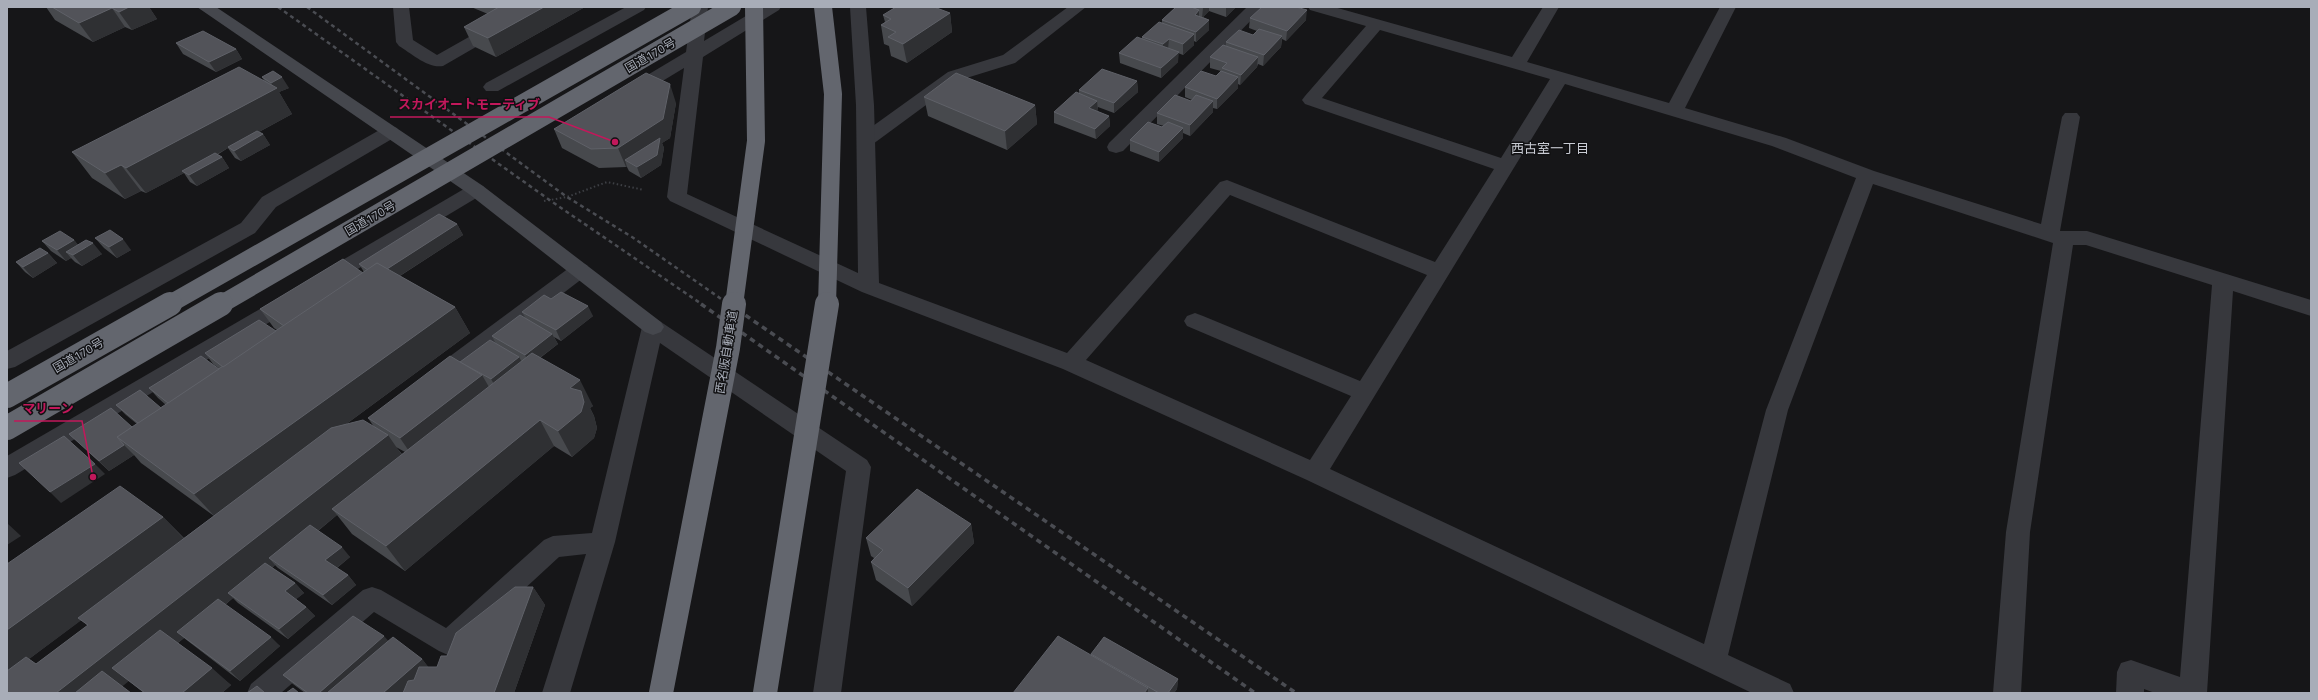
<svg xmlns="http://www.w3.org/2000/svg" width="2318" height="700" font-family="'Titillium Web','Noto Sans JP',sans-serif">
	<rect width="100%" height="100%" fill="#161618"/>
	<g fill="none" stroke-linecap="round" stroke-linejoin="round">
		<polyline stroke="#3d3f44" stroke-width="2" stroke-dasharray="1.5 2.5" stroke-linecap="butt" points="544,201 567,197 607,182 644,190"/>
		<g fill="#37383d" fill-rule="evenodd">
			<path d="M393,7H409L413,40L437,55L522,7H542L540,10L443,66C428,69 411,53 399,46L396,42Z"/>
			<polygon points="1068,7 1086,7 1015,63 960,80 873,144 866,146 859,144 857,140 859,136 948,72 1003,55"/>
			<polygon points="580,263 587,265 590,270 587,275 442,386 434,388 426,386 423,380 426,374 573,265"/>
		</g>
		<g fill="#37383d" fill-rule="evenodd">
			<polygon points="626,7 646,7 644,10 498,91 486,91 483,87 486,83"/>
			<path d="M692,7H708L704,41L761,7H781L779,10L703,57L687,194L858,273L856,105L850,7H866L874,105L879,283L1067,353L1220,182L1227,180L1435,262L1494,169L1305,104L1302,100L1305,96L1366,26L1310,10L1308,7H1334L1512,57L1543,7H1559L1527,62L1669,103L1720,7H1736L1685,108L1786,138L1874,171L2041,224L2062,117L2065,113H2077L2080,117L2060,231H2087L2311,300V316L2233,291L2207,693H2155L2144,689V693H2116L2117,672L2121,663L2131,660L2180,677L2212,285L2086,245H2073L2030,532L2021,693H1993L2006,532L2053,243L1873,184L1788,410L1728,655L1790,684L1794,693H1752L1307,480L1063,369L862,292L670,201L667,197L684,68L636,97H624L621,93L624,89L686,52ZM1380,30L1550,79L1501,158L1322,98ZM1565,84L1772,146L1856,178L1766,410L1704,644L1330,469ZM1230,195L1427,275L1360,381L1203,316L1195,313L1187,316L1184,321L1187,326L1351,396L1310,460L1086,360Z"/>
			<polygon points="1247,7 1264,7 1123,151 1116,153 1109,151 1107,147 1109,143"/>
			<polygon points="390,126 397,128 399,132 397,136 276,207 255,233 15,367 7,369 7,351 241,223 262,197 383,128"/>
			<polygon points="476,184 483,186 486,190 483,194 331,285 324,287 317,285 314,280 317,275 469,186"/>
			<polygon points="291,293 298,295 302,300 298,305 15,475 7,478 7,456 284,295"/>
			<polygon points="653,319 661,322 867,460 871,467 841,693 813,693 846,471 660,343 615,542 570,693 542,693 586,554 559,557 457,651 448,655 439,651 374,612 281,693 247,693 251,684 363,590 372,587 381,590 446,628 544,540 553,536 592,533 642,327 645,322"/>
		</g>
		<polygon fill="#45474d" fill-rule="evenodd" points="197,7 216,7 483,186 661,322 664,327 661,332 653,335 645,332 469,194"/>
		<g stroke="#4a4c52" stroke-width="2.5" stroke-dasharray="4 3.5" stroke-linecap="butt">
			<polyline points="278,7 551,201 703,305"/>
			<polyline points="307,7 567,197 632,237 730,305"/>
		</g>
		<g stroke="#4a4c52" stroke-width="3.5" stroke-dasharray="5.5 4.5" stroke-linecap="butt">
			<polyline points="701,304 1255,693"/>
			<polyline points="729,304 1296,693"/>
		</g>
		<g stroke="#63666e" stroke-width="18">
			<polyline points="823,7 833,94 827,305"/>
			<polyline points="168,305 692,7"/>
			<polyline points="220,305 732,7"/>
			<polyline points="734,305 756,141 754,7"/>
		</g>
		<g stroke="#63666e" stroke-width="24">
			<polyline points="7,396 170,304"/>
			<polyline points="7,428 221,304"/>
			<polyline points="661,693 728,348 734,304"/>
			<polyline points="765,693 827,304"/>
		</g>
	</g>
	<g fill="#47494d" fill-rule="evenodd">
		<polygon points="46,7 149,7 157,19 132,30 125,27 93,42 55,20"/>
		<polygon points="471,7 585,7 496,57 473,46 464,27 488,14"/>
		<polygon points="1176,7 1236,7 1226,17 1209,11 1203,17 1209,20 1209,30 1196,42 1194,41 1194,45 1183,55 1178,53 1178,62 1161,78 1120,63 1119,53 1142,39 1142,37 1162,23 1162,20"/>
		<polygon points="950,13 952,32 907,63 891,56 889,46 884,44 881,25 885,22 883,15"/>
		<polygon points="1250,18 1306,20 1286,41 1282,39 1281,47 1263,66 1258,64 1257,67 1240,85 1238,84 1238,88 1217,109 1213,108 1213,112 1190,136 1183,133 1183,138 1159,162 1130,151 1130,140 1162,127 1164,126 1157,124 1157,113 1191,101 1192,100 1185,97 1185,87 1216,76 1221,71 1210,68 1210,57 1226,46 1226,42 1253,35 1257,31 1249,28"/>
		<polygon points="176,43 236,49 242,59 216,72 183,54"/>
		<polygon points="262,77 289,88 279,92 292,114 259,132 263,134 270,145 241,161 235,158 228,148 217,155 222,157 229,168 197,186 190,182 184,173 146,193 141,191 125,199 92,178 72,152 265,82"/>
		<polygon points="1137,81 1138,92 1114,113 1098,107 1097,111 1109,116 1110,126 1096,139 1054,123 1054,112 1079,94 1079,90"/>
		<polygon points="924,97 1035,105 1037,124 1007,150 928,116"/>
		<polygon points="676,103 670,138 662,143 664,148 661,165 641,178 629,171 627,167 626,167 599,168 562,148 554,129"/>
		<path d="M457,224L463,235L400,276L455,307L470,333L345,425L374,427L368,418L461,362L496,344L492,336L526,319L522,312L551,299L593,316L561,341L554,337L558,344L540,358L593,406L590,408L594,416L597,428L594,438L572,457L554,446L405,571L352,534L337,515L318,531L350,557L337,568L348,575L356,585L332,605L278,568L275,565L272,568L295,583L304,593L296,599L306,607L315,616L288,639L238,603L233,598L225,605L280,646L240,681L184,638L178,643L231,685L222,693H144L129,681L7,693V564L163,517L184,538L214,516L141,463L134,455L109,471L80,444L69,434L132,427L137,424L126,415L116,405L161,408L166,405L158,398L149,388L219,369H220L213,364L205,353L276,331L277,330L274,328L260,309L363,273L364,272L359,264ZM396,447L405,452L402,454ZM81,620L88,626L36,664L29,659Z"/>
		<polygon points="95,238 131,250 117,258 104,248"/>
		<polygon points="74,240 78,245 102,254 82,266 75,262 71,258 66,261 51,251 42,241"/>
		<polygon points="48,253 57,263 33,278 25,272 16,262"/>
		<polygon points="971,524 974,543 912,606 876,580 871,562 874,558 871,556 866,538"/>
		<polygon points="533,587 545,605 514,693 403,693 403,692 402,693 305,693 293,684 283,675 388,641 422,659 428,667 437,667 447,656"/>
		<polygon points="1091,654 1178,679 1177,689 1174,693 1013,693 1091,655"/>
	</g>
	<g fill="#2f3033">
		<polygon points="129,7 149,7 157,19 132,30 119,12"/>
		<polygon points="544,7 585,7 496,57 488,38"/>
		<polygon points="1203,7 1209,7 1209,11 1202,18 1203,8"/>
		<polygon points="1226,7 1236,7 1226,17"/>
		<polygon points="112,8 125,27 93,42 79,23"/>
		<polygon points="1199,10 1199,20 1195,15"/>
		<polygon points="1307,10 1306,20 1286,41 1287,31"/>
		<polygon points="950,13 952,32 907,63 903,44"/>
		<polygon points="1209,20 1209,30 1196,42 1196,32"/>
		<polygon points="1194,34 1194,45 1183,55 1183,44"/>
		<polygon points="1282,36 1281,47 1263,66 1264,55"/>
		<polygon points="1169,39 1168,49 1163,54 1163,44"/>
		<polygon points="236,49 242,59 216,72 209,62"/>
		<polygon points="1179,52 1178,62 1161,78 1161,68"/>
		<polygon points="1258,57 1257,67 1240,85 1241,75"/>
		<polygon points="282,77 289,88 279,92 292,114 229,148 228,147 228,148 184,172 182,171 184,173 146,193 126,168 275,89 271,83"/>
		<polygon points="1238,77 1238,88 1217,109 1217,99"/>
		<polygon points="1137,81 1138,92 1114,113 1114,103"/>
		<polygon points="670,84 676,103 670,138 662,143 664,148 661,165 641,178 637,167 625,160 627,167 626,167 618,148"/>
		<polygon points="1097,101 1098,111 1089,119 1089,108"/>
		<polygon points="1213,101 1213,112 1190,136 1190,125"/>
		<polygon points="1035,105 1037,124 1007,150 1005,131"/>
		<polygon points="1109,116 1110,126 1096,139 1095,129"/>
		<polygon points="1183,128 1183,138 1159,162 1159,152"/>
		<polygon points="263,134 270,145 241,161 234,151"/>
		<polygon points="222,157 229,168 197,186 189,175"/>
		<polygon points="121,165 141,191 125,199 105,173"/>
		<polygon points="457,224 463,235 384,286 378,275"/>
		<polygon points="123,239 131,250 117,258 109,247"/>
		<polygon points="74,240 82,250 93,243 102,254 82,266 73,255 66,252 71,258 66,261 57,250"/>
		<polygon points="48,253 57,263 33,278 23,267"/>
		<polygon points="588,306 593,316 561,341 556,330"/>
		<polygon points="455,307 470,333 217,519 194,494"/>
		<polygon points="552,334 558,344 530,365 525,355"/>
		<polygon points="519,357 525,367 497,389 491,379"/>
		<polygon points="482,375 493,394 413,457 400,438"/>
		<polygon points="580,380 593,406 590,408 594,416 597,428 594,438 572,457 558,431 570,388"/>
		<polygon points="540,420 554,446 405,571 386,546"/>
		<polygon points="388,435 406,461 332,509 337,515 277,564 269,558 275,565 234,597 228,593 233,598 184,637 177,632 184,638 130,681 112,668 129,681 114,693 56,693 7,676 7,630 163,517 187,542 29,659 64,686"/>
		<polygon points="124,445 134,455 109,471 99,461"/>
		<polygon points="95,464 105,474 61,503 50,492"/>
		<polygon points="7,523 21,536 7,545"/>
		<polygon points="971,524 974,543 912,606 908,588"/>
		<polygon points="342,547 350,557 334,570 325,560"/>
		<polygon points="348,575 356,585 332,605 323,595"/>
		<polygon points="295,583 304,593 294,601 285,591"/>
		<polygon points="533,587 545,605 514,693 494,693"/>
		<polygon points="306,607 315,616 288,639 279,629"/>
		<polygon points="384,636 392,645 338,693 319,693"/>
		<polygon points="271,637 280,646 240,681 230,671"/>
		<polygon points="422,659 430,669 402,693 383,693"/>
		<polygon points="212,668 231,685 222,693 182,693"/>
		<polygon points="1178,679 1177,689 1174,693 1168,693"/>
		<polygon points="1148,688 1148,693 1144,693"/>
	</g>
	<g fill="#525359" stroke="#5f6168">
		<polygon points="52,7 129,7 119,12 112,8 79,23"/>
		<polygon points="499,7 544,7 488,38 464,27"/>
		<polygon points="896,7 934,7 950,13 903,44 888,37 896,32 881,25 891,19 883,15"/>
		<polygon points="1176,7 1191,7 1199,10 1195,15 1209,20 1196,32 1162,20"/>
		<polygon points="1262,7 1296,7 1307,10 1287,31 1250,18"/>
		<polygon points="1159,22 1194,34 1183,44 1169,39 1163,44 1142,37"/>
		<polygon points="1259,29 1282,36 1264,55 1226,42 1239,30 1253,35"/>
		<polygon points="203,31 236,49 209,62 176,43"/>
		<polygon points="1137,37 1179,52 1161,68 1119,53"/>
		<polygon points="1223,45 1258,57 1241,75 1222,68 1227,63 1210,57"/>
		<polygon points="239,67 277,88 126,168 121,165 105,173 72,152"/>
		<polygon points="1102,69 1137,81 1114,103 1079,90"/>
		<polygon points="273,71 282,77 271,83 262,77"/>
		<polygon points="1201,71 1216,76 1221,71 1238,77 1217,99 1185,87"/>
		<polygon points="646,73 670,84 663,119 618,148 591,149 554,129"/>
		<polygon points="956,73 1035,105 1005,131 924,97"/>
		<polygon points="1076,92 1097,101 1089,108 1109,116 1095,129 1054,112"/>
		<polygon points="1175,95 1191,101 1196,95 1213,101 1190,125 1157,113"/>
		<polygon points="1148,122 1162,127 1168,122 1183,128 1159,152 1130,140"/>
		<polygon points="257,131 263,134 234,151 228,147"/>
		<polygon points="660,138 657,155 637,167 625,160"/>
		<polygon points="215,153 222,157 189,175 182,171"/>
		<polygon points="439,214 457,224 387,269 377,263 368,270 359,264"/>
		<polygon points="110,230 123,239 109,247 95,238"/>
		<polygon points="60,231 74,240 57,250 42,241"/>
		<polygon points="86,240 93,243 73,255 66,252"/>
		<polygon points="40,248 48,253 23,267 16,262"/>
		<polygon points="343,259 363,273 284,326 260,309"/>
		<polygon points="377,263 455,307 194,494 117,437"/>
		<polygon points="561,292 588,306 556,330 522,312 544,295 551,299"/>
		<polygon points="520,315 552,334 525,355 492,336"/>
		<polygon points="259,320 276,331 223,367 205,353"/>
		<polygon points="490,340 519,357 491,379 460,362"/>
		<polygon points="532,353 580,380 570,388 581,391 584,402 581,412 558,431 540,420 386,546 332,509"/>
		<polygon points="201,356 219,369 168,403 149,388"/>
		<polygon points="450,356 482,375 400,438 368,418"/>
		<polygon points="140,390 161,408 138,423 116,405"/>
		<polygon points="111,408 132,427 117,437 124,445 99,461 69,434"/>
		<polygon points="363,420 388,435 56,693 7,693 7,671 26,657 36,664 88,625 78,618 331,428"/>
		<polygon points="64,436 95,464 50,492 19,463"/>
		<polygon points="120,486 163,517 7,630 7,564"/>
		<polygon points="917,489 971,524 908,588 871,562 883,550 866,538"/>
		<polygon points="310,525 342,547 325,560 348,575 323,595 269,558"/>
		<polygon points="265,563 295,583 285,591 306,607 279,629 228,593"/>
		<polygon points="515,587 533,587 494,693 403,693 408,681 414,680 419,667 437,667 441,656 447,656 456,633"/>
		<polygon points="218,599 271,637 230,671 177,632"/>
		<polygon points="353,616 384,636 319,693 308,693 283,675"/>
		<polygon points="160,630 212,668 182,693 145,693 112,668"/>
		<polygon points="1058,636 1148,688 1144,693 1013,693"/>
		<polygon points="393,637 422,659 383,693 327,693"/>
		<polygon points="1104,637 1178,679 1168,693 1159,693 1091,654"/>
		<polygon points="102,671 131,693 75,693"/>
		<polygon points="257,686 265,693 247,693"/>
		<polygon points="293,688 299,693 286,693"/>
	</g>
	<g text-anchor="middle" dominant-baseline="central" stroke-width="3" stroke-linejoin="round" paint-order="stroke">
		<g font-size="12" fill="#a8adb8" stroke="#111113">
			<text transform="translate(650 55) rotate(-30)">国道170号</text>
			<text transform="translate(370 218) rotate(-30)">国道170号</text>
			<text transform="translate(726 352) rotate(-81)">西名阪自動車道</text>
			<text transform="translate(78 355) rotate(-30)">国道170号</text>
		</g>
		<g font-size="13" fill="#c9ccd4" stroke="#111113">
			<text x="1550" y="148">西古室一丁目</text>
		</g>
	</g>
	<path fill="none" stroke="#c2185b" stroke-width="1.5" d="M615 142L549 117H390M93 477L82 421H14"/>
	<g fill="#c2185b" stroke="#111113" stroke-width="1.5">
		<circle cx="615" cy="142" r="4"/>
		<circle cx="93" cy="477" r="4"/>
	</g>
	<g font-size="13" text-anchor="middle" font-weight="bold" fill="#c2185b" stroke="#111113" stroke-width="3" stroke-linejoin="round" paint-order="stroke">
		<text x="469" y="109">スカイオートモーティブ</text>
		<text x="48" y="413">マリーン</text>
	</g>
	<rect width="2318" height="700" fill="none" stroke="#a8adb8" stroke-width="16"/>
</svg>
